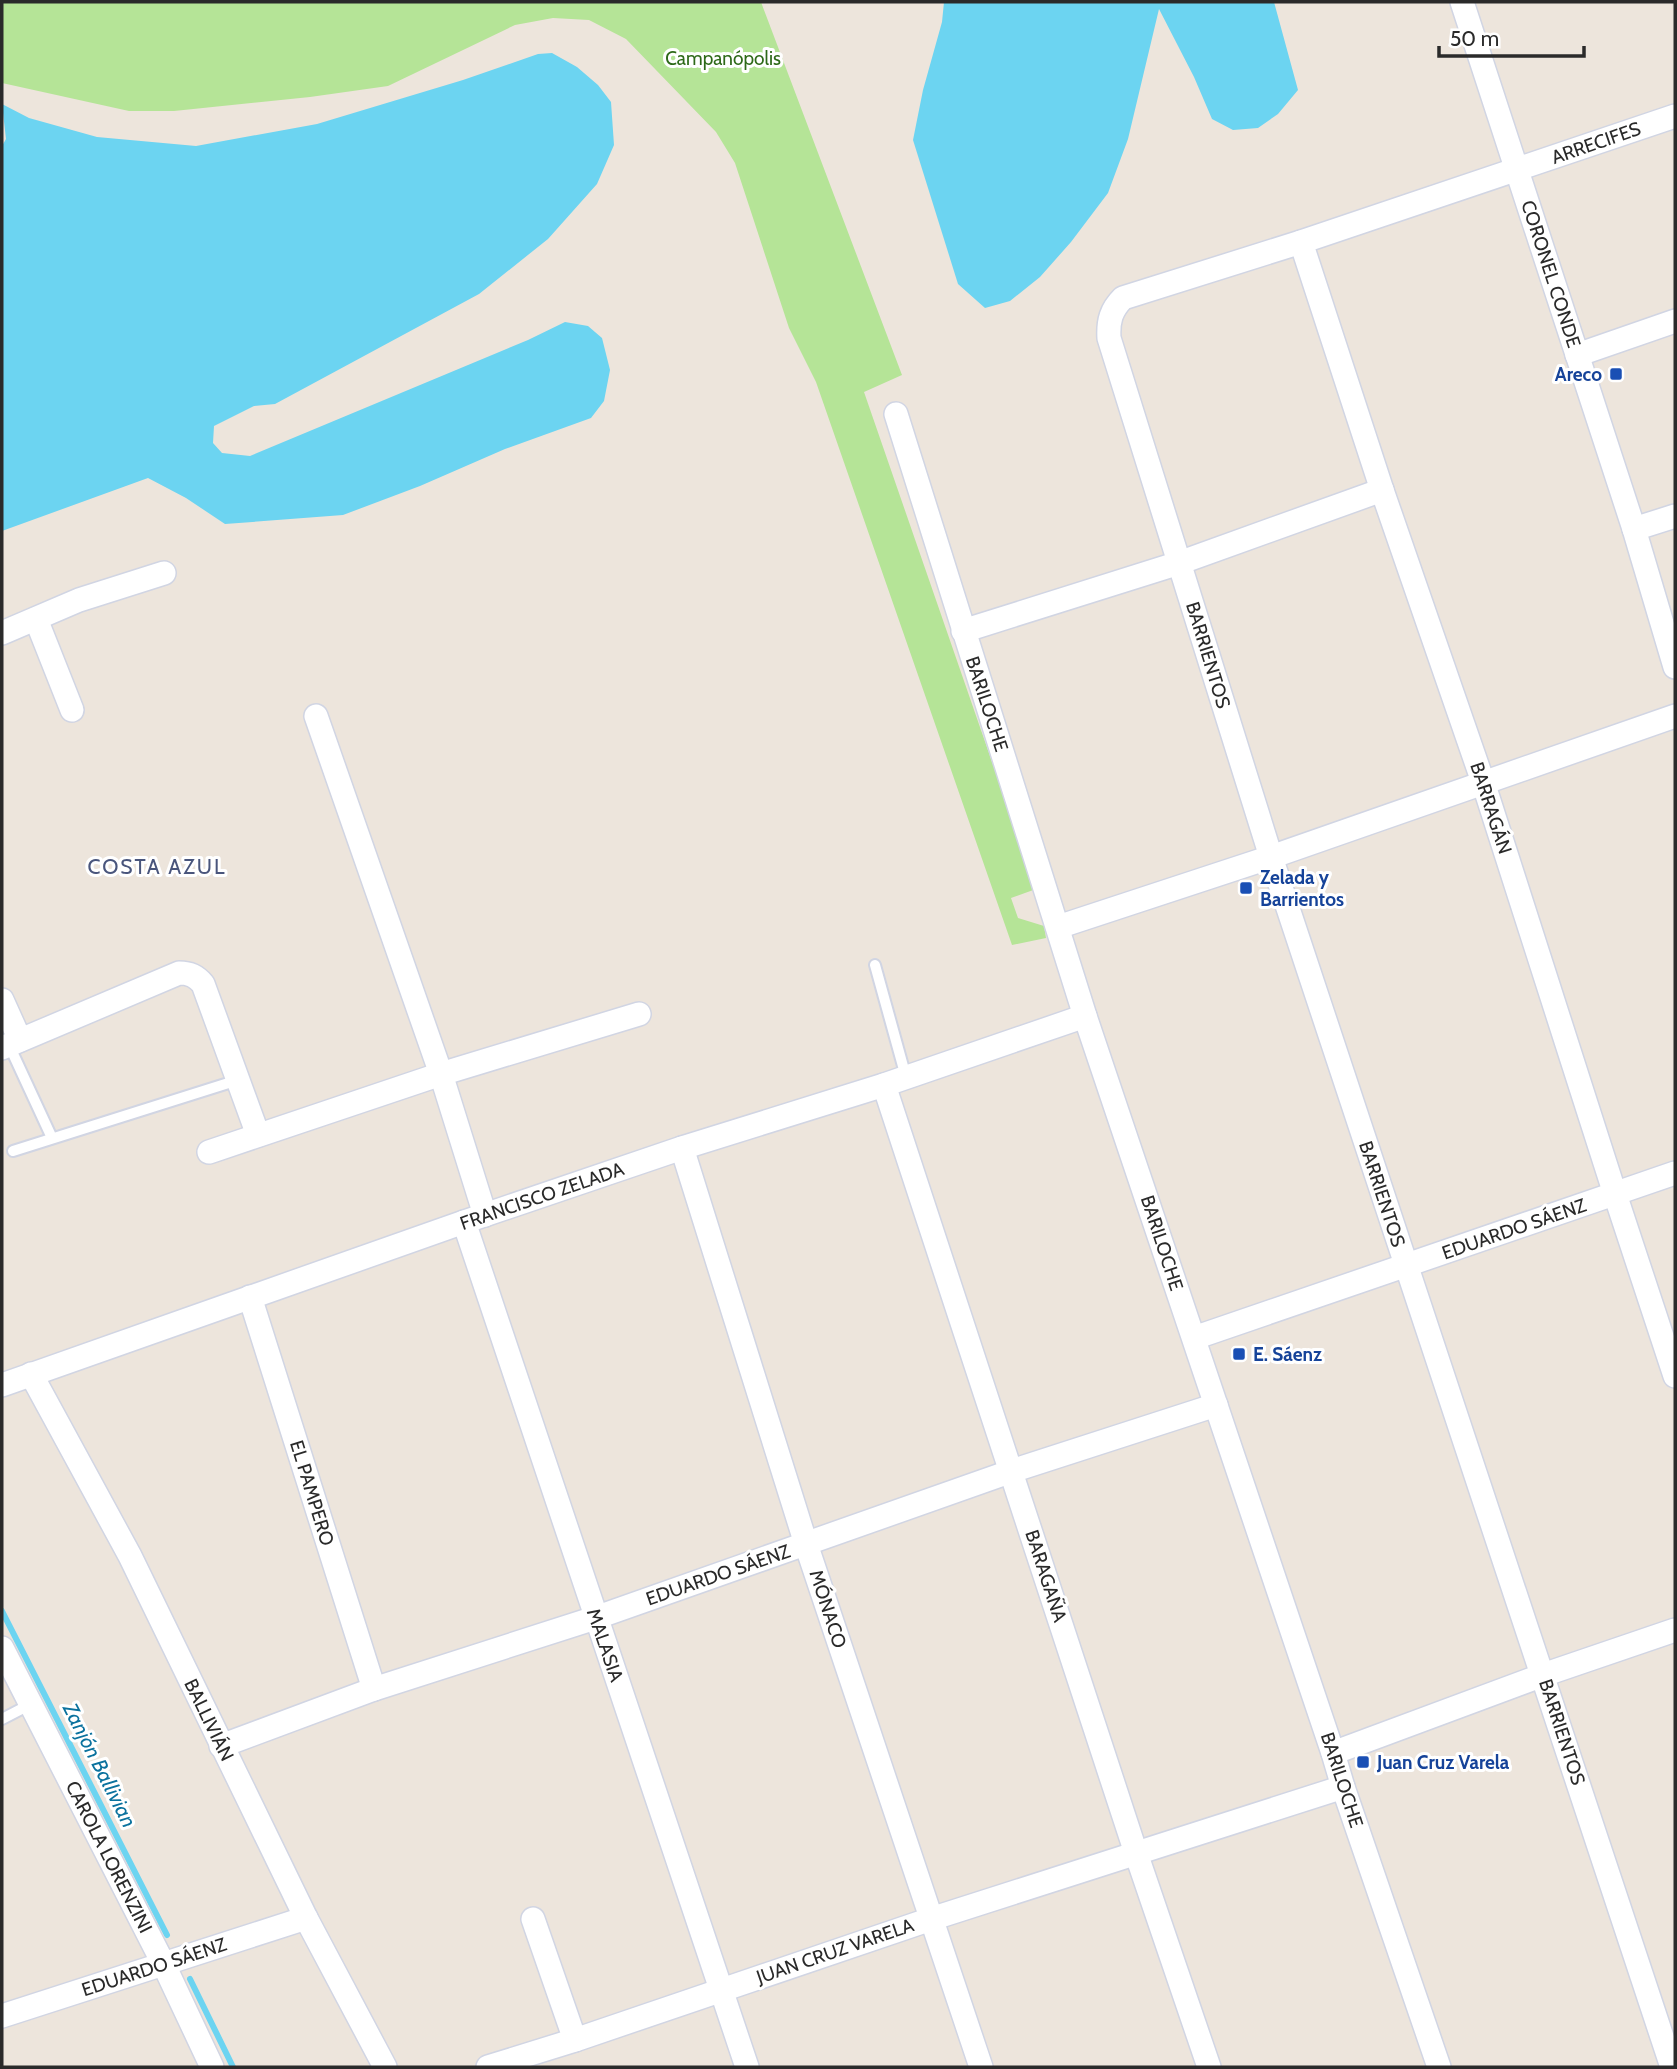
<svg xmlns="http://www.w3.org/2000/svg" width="1677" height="2069" font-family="Cabin,sans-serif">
	<rect width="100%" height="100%" fill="#ede5dc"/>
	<polygon fill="#b5e497" points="2,2 761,2 902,375 864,392 1036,889 1011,898 1018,918 1044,926 1046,938 1012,945 816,382 789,328 735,163 716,132 626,39 589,20 553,18 515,25 388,86 310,97 174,111 129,111 2,83"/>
	<g fill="#6cd4f1">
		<polygon points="944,2 1274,2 1298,90 1278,114 1258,128 1233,130 1212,119 1194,77 1159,9 1128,139 1108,193 1071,242 1040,277 1010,301 985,308 958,284 913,140 923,90 942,22"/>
		<polygon points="552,53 577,67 598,85 611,102 614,145 597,184 548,239 479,294 275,404 254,406 214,426 213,443 222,453 250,456 528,340 565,322 588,326 602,338 610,370 604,401 591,418 505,449 420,486 343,515 225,524 186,498 148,478 2,531 2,146 6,139 2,104 29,118 97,137 196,146 317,124 463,80 538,54"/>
	</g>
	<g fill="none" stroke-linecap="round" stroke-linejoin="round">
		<g stroke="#6cd4f1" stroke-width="6">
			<polyline points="2,1611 167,1935"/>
			<polyline points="190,1979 233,2067"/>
		</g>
		<g stroke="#d1d5e3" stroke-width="14">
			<g id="service">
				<polyline points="875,965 906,1077"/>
				<polyline points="9,1045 52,1138"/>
				<polyline points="13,1151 238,1080"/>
				<polyline points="2,1719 31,1704"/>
			</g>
		</g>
		<g stroke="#d1d5e3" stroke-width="26">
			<g id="minor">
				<polyline points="1462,2 1634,529 1675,667"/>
				<polyline points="1301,242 1382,490 1483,782 1615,1194 1675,1376"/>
				<polyline points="1577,355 1675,321"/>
				<polyline points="896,414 1085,1016 1333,1753 1343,1787 1439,2067"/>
				<polyline points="1634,529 1675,516"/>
				<polyline points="36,619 72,710"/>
				<polyline points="963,631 1179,563 1382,490"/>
				<polyline points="2,633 79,600 164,573"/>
				<polyline points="316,716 441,1074 485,1215"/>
				<polyline points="1058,927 1271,857 1675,716"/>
				<polyline points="2,1000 20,1040"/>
				<path d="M2,1048L179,973C190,973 196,976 203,984L258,1135"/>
				<polyline points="884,1085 1136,1853 1209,2067"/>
				<polyline points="682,1148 806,1544 981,2067"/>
				<polyline points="209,1152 441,1074 639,1014"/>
				<polyline points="464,1222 747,2067"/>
				<polyline points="250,1297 374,1689"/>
				<polyline points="1194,1338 1675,1173"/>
				<polyline points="31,1374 130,1556 306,1918 385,2067"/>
				<polyline points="2,1385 464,1222 682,1148 884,1085 1085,1016"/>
				<polyline points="2,1648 164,1965 212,2067"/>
				<polyline points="221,1746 374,1689 595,1618 1012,1471 1216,1405"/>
				<polyline points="1333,1753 1543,1675 1675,1630"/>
				<polyline points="533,1919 575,2040"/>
				<polyline points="2,2016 306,1918"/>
				<polyline points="488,2067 575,2040 931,1919 1343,1787"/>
				<path d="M1672,2067L1271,857L1109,338C1108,321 1111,310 1123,298L1301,242L1675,116"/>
			</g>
		</g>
		<use href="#service" stroke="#fff" stroke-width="10"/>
		<use href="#minor" stroke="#fff" stroke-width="23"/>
	</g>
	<g fill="#1a4fb4" stroke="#fff" stroke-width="2.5">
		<rect x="1609" y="367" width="14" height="14" rx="3.5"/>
		<rect x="1239" y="881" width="14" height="14" rx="3.5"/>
		<rect x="1232" y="1347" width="14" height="14" rx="3.5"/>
		<rect x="1356" y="1755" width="14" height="14" rx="3.5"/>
	</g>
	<g text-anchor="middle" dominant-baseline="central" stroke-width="6" stroke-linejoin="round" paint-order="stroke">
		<g font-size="19" fill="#2d6918" stroke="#fff">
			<text x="723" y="58">Campanópolis</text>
		</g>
		<g font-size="19" fill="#2a2a2a" stroke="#fff">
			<text transform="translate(1596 143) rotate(-19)">ARRECIFES</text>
			<text transform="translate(1551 274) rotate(72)">CORONEL CONDE</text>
			<text transform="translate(1208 655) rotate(73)">BARRIENTOS</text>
			<text transform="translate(987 704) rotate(72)">BARILOCHE</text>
			<text transform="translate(1491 808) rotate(72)">BARRAGÁN</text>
			<text transform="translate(1382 1194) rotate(72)">BARRIENTOS</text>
			<text transform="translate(542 1196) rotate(-19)">FRANCISCO ZELADA</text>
			<text transform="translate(1514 1229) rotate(-19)">EDUARDO SÁENZ</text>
			<text transform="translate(1162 1243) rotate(72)">BARILOCHE</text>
			<text transform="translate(312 1493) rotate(73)">EL PAMPERO</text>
			<text transform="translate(718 1575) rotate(-19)">EDUARDO SÁENZ</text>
			<text transform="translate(1046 1576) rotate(72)">BARAGAÑA</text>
			<text transform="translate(828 1609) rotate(72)">MÓNACO</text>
			<text transform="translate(605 1645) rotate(71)">MALASIA</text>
			<text transform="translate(209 1720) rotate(64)">BALLIVIÁN</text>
			<text transform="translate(1562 1732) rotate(72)">BARRIENTOS</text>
			<text transform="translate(1342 1780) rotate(72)">BARILOCHE</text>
			<text transform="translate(109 1857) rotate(63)">CAROLA LORENZINI</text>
			<text transform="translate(835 1951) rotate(-19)">JUAN CRUZ VARELA</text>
			<text transform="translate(154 1967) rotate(-18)">EDUARDO SÁENZ</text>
		</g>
		<g font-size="19" font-weight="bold" fill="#164399" stroke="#fff" text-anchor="start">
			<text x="1602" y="374" text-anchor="end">Areco</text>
			<text x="1260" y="877">Zelada y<tspan x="1260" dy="22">Barrientos</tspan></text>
			<text x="1253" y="1354">E. Sáenz</text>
			<text x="1377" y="1762">Juan Cruz Varela</text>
		</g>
		<g font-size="21" letter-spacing="2" fill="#49557c" stroke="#fff">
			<text x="157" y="866">COSTA AZUL</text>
		</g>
		<g font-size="21" font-style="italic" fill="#0b729e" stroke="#fff">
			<text transform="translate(100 1765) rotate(63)">Zanjón Ballivian</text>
		</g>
	</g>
	<rect width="1677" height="2069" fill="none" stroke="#2a2a2a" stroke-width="7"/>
	<path d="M1439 46v10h145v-10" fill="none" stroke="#2a2a2a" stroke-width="3.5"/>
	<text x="1450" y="46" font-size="21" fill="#2a2a2a" stroke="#ffffff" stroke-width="5" paint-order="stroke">50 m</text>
</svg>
